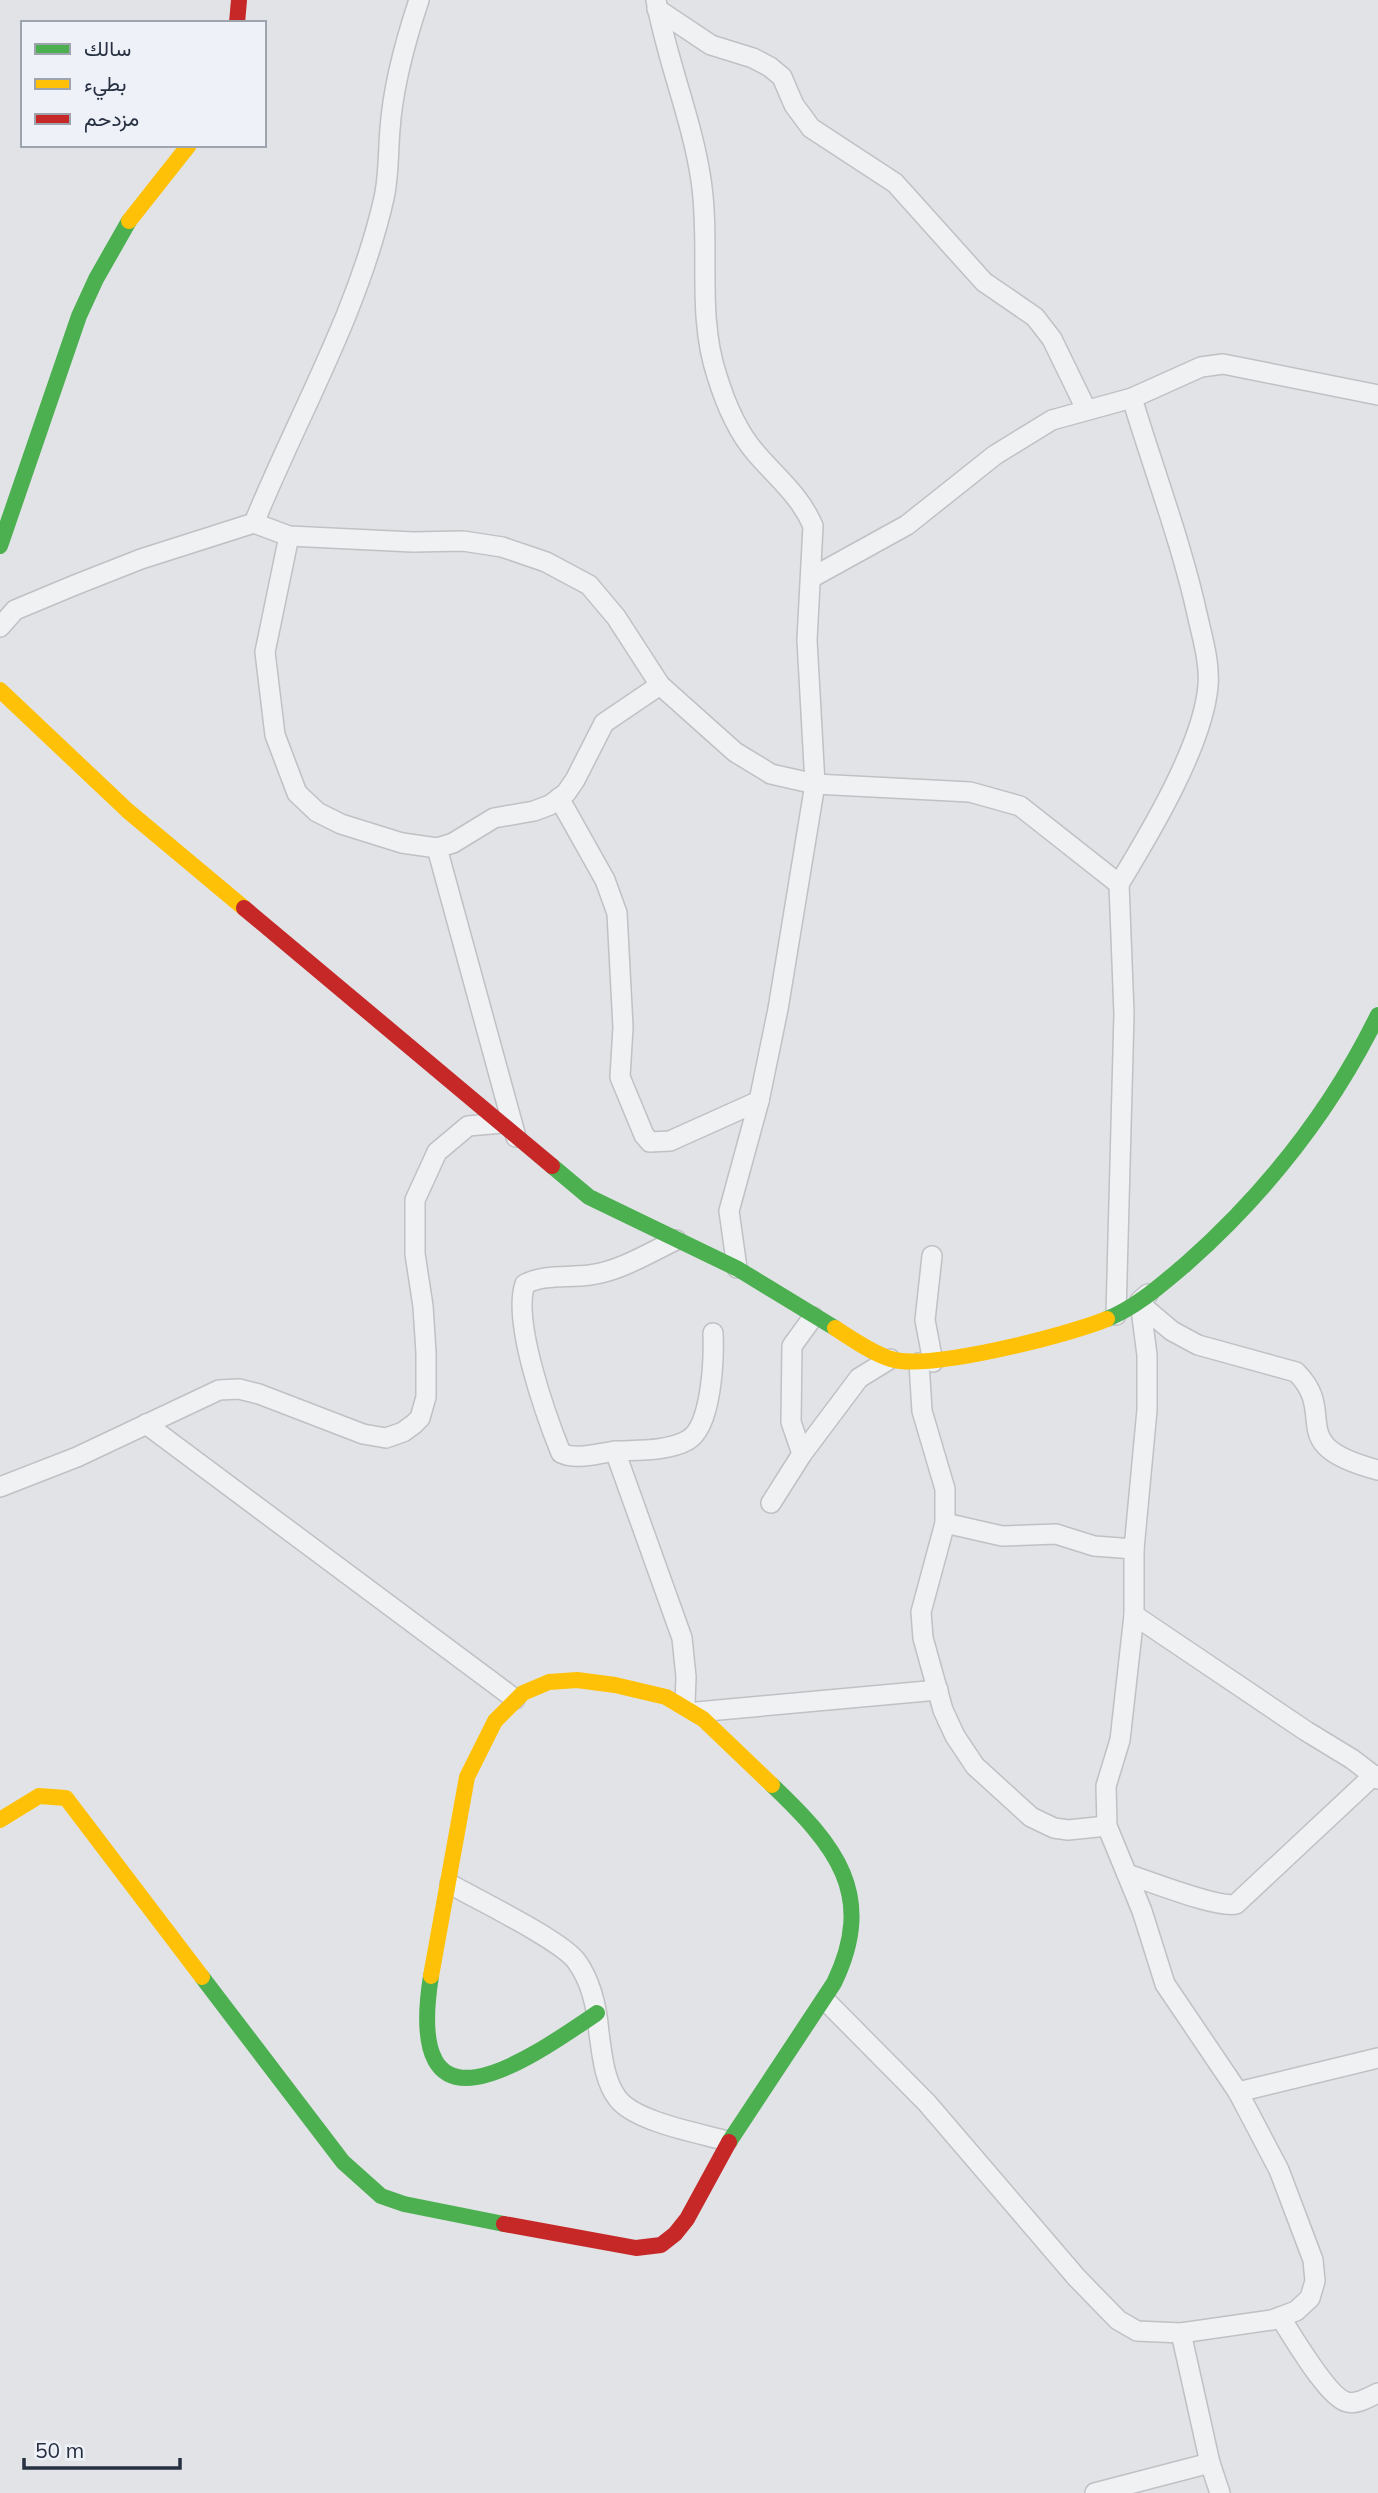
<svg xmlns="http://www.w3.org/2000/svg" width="1378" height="2493" font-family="Mulish,Vazirmatn,sans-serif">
	<rect width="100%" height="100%" fill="#e1e3e6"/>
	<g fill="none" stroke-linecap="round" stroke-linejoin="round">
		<g stroke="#bfc1c4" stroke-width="22">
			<g id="street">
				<path d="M656,0C667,61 692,119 701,180C711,245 696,313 717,376C725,402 737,431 755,452C776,477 800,495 813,526L807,640L815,784L778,1009L759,1101L729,1211L737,1268"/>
				<polyline points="657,9 711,45 753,58 770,67 782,77 794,105 811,128 895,183 984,282 1035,317 1052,339 1086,409"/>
				<polyline points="254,523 289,536 413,542 463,541 502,547 546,562 589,585 616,617 660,685 735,752 771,774 815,784 970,792 1020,806 1119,884 1124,1014 1116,1315"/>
				<polyline points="289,536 265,652 275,735 297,793 317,812 341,824 402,843 437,848 453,843 494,818 534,811 550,805 566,793 575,780 604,723 660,685"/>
				<polyline points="811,578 907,525 995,455 1052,420 1132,398 1201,367 1223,364 1378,395"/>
				<path d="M0,627L15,610L75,585L141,559L254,523C298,415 358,313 384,198C389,175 388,152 390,129C393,85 405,42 419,0"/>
				<polyline points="559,798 605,880 617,913 623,1027 620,1077 644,1135 650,1142 670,1141 759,1101"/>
				<polyline points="437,848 516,1137"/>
				<path d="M1119,884C1150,833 1203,745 1208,686C1210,664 1203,640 1198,618C1182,544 1154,471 1132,398"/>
				<path d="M676,1240C649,1253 620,1271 590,1275C567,1278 545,1274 525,1284C512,1321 546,1416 561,1453C578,1461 600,1452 619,1451C640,1450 669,1451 688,1440C712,1426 714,1358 713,1333"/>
				<polyline points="932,1256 925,1320 933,1362"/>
				<path d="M1140,1304L1172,1331L1198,1345L1296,1372C1340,1415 1281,1445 1378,1470"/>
				<polyline points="919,1363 922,1411 945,1489 945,1523 921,1612 923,1638 943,1710 955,1736 975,1766 1031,1817 1054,1828 1068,1830 1107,1826"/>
				<polyline points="146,1424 515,1699"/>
				<polyline points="615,1451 682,1638 686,1677 685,1704"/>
				<polyline points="802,1454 791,1422 792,1346 813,1317"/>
				<polyline points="0,1487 77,1457 219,1390 239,1389 259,1394 363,1434 386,1438 403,1432 414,1424 420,1418 426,1397 426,1353 423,1306 415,1254 415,1200 437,1152 468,1126 502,1123"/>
				<polyline points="771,1503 802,1454 859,1378 890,1359"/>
				<polyline points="945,1523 1002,1536 1056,1534 1094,1546 1134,1549"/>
				<polyline points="1134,1615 1306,1731 1352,1759 1378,1779"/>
				<polyline points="697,1712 938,1690"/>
				<path d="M1127,1874C1149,1881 1219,1909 1236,1904L1374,1775"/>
				<path d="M450,1884C476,1899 563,1941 577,1962C592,1983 597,2008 599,2033C602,2054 604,2081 618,2099C636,2122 699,2133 727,2141"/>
				<polyline points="826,2001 927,2103 1077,2278 1118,2320 1137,2331 1181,2333 1272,2320 1296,2311 1310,2298 1315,2281 1313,2260 1279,2170 1238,2092 1165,1984 1142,1911 1107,1826 1106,1786 1120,1740 1134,1615 1134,1549 1147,1410 1147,1355 1140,1301 1148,1294"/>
				<polyline points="1238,2092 1378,2058"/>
				<path d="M1280,2317C1292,2335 1328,2398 1347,2402C1357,2405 1369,2397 1378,2393"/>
				<polyline points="1181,2333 1210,2463 1220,2493"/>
				<polyline points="1095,2493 1210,2463"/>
			</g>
		</g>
		<use href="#street" stroke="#f0f1f3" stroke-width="19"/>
		<g stroke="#4caf50" stroke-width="16">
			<polyline points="0,546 79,316 96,279 129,221"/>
			<polyline points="552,1166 589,1197 738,1269 835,1328"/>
			<path d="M1107,1319C1137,1307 1162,1284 1186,1264C1266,1193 1331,1111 1378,1015"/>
			<path d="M431,1976C404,2146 524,2063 597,2013"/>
			<polyline points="202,1977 343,2162 381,2196 404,2204 504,2224"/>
			<path d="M729,2142L834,1983C877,1894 835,1845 772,1785"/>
		</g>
		<g stroke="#ffc107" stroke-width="16">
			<polyline points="129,221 189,145"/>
			<polyline points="0,690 128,811 244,908"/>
			<path d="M835,1328C852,1339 872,1353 891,1359C929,1371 1068,1335 1107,1319"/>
			<polyline points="0,1820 39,1796 66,1798 202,1977"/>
			<polyline points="431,1976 467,1777 495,1721 523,1693 549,1682 577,1680 615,1685 666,1697 703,1719 772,1785"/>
		</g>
		<g stroke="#c62828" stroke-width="16">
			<polyline points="237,23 239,0"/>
			<polyline points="244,908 552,1166"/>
			<polyline points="504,2224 636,2248 661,2245 675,2234 687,2219 729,2142"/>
		</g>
	</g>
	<rect x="21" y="21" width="245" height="126" fill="#eef1f7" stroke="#9ea4ae" stroke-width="2"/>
	<rect x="35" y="44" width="35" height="10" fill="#4caf50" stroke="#9ea4ae" stroke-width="2"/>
	<text x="84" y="56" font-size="21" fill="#263041">سالك</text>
	<rect x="35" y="79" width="35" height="10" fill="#ffc107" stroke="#9ea4ae" stroke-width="2"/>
	<text x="84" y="91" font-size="21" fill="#263041">بطيء</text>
	<rect x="35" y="114" width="35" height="10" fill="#c62828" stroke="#9ea4ae" stroke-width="2"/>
	<text x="84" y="126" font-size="21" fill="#263041">مزدحم</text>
	<path d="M24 2458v10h156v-10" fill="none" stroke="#263041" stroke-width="3.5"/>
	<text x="35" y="2458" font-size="21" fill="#263041" stroke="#eef1f7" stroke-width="5" paint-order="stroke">50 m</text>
</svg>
